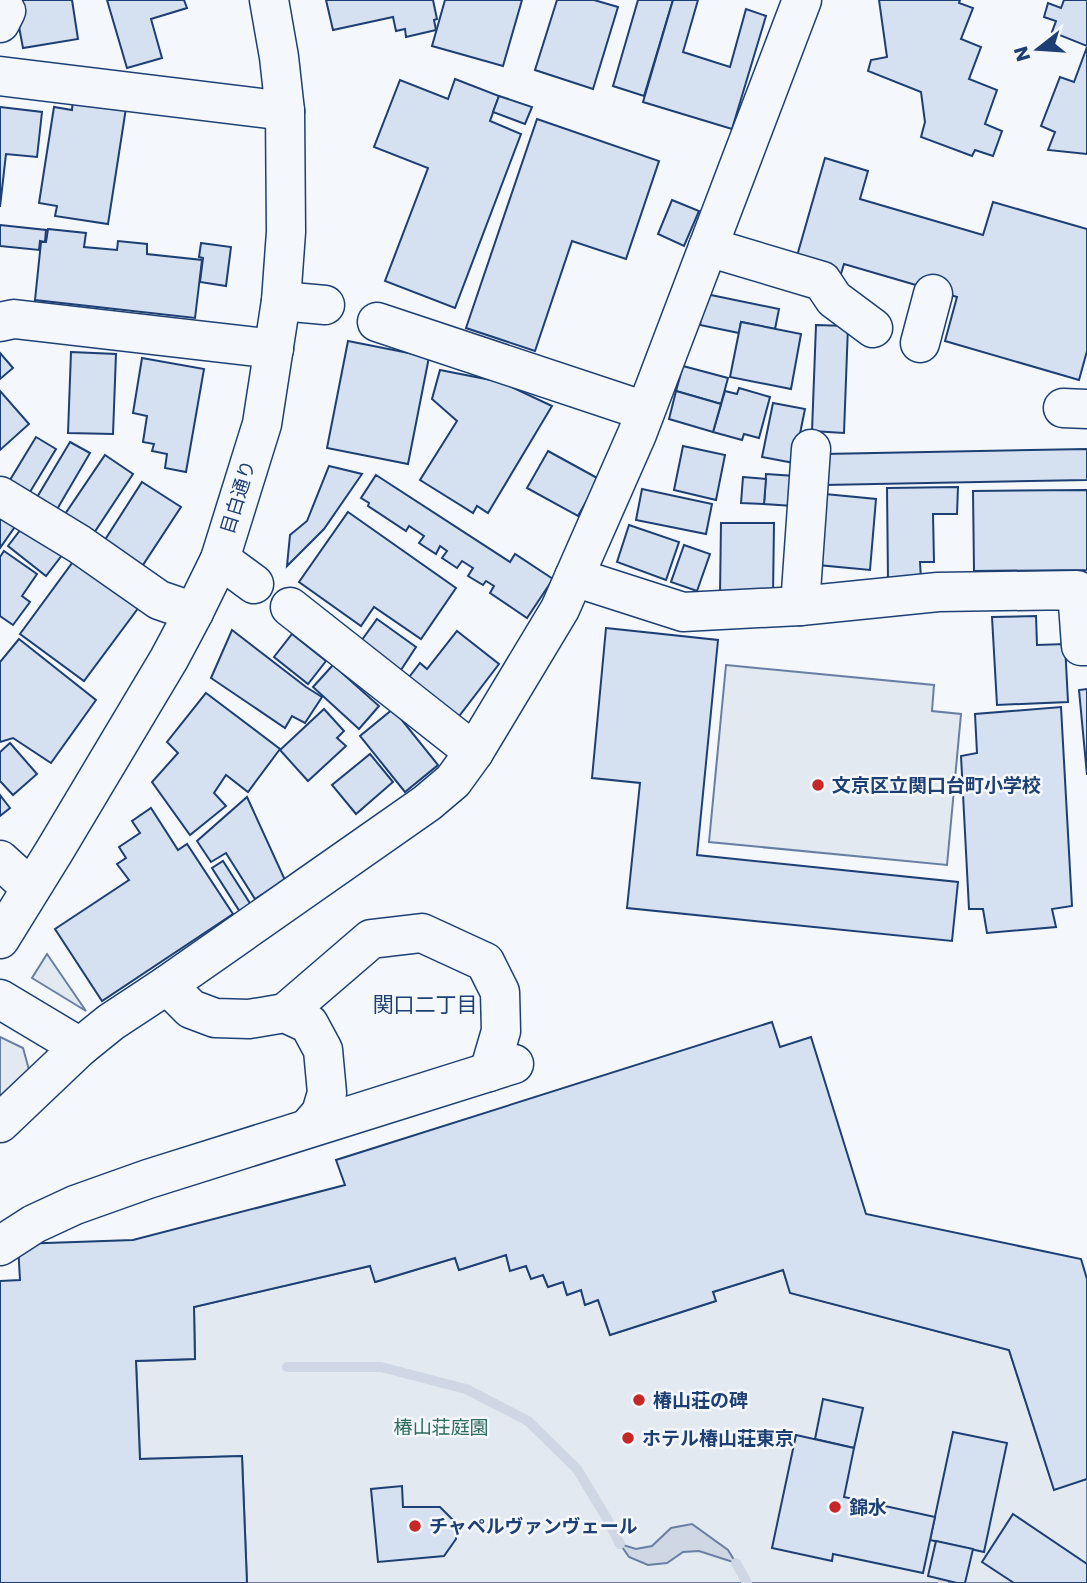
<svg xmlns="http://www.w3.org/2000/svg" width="1087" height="1583" font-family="Poppins,'Noto Sans JP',sans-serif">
	<rect width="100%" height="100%" fill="#f4f7fb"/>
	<g fill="#e3e9f0" stroke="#687fa3" stroke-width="2">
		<polygon points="726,665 934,685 932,711 961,714 947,865 709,842"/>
		<polygon points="47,954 86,1011 32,978"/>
		<polygon points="0,1037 23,1048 31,1077 0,1106"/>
		<polygon points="506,1255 510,1270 526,1266 531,1278 543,1275 548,1287 563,1282 567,1295 581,1290 585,1305 598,1300 610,1335 715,1301 713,1292 783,1270 791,1293 1009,1350 1054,1489 1087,1479 1087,1583 247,1583 242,1456 140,1459 136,1361 195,1359 194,1307 370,1266 376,1282 455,1258 459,1270"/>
	</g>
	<polygon fill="#cfd7e4" stroke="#687fa3" stroke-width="2" points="692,1524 728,1550 736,1563 699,1551 683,1552 667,1563 648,1565 629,1557 620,1544 636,1549 652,1546 671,1528"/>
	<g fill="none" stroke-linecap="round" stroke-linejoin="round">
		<g stroke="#cfd7e4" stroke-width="10">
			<polyline points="287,1367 381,1367 466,1389 528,1421 577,1469 606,1517 620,1544"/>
			<polyline points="736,1563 747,1583"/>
			<polyline points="943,1583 943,1580"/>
		</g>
	</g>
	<g fill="#d5e0f0" stroke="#1d3f73" stroke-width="2">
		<polygon points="14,0 72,0 78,39 23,48"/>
		<polygon points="107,0 184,0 187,8 151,19 162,58 127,68"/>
		<polygon points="326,0 433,0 437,19 434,20 436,30 406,37 405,29 396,31 393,17 333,30"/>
		<polygon points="445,0 522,0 503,66 432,46"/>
		<polygon points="557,0 594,0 618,7 593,89 535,70"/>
		<polygon points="638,0 673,0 644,96 613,86"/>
		<polygon points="673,0 698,0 683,52 730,67 746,9 766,16 732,129 643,102"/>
		<polygon points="879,0 960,0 959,3 973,8 961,39 981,47 969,79 997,90 985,124 1002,131 993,156 975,150 972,156 921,137 925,122 921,92 868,71 871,60 887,57"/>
		<polygon points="1064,0 1087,0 1087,46 1052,32 1056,21 1044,17 1048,3 1061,8"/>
		<polygon points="1087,47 1087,154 1048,150 1055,132 1041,126 1060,77 1074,82"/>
		<polygon points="455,79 499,96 490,121 521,134 455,308 385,281 428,168 374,147 400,80 448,99"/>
		<polygon points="499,96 532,107 525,124 493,112"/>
		<polygon points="73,99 126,108 108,224 55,216 57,206 39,203 54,107 72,110"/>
		<polygon points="0,107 42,112 37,157 6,154 0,207"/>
		<polygon points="537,119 659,161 626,259 572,241 535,351 466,328"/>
		<polygon points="825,158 868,171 860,199 983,235 993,202 1087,229 1087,351 1079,380 945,341 957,297 844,264 840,277 795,263"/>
		<polygon points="672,200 699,211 684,246 658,234"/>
		<polygon points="0,225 46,230 45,242 40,241 39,250 0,246"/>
		<polygon points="48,229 86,233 84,247 117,250 118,241 147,244 147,254 202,260 195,318 35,300 41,242 46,242"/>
		<polygon points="201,243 231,247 226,286 200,282 203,258 199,257"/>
		<polygon points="706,294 779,309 775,329 741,322 739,333 700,325"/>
		<polygon points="741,322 801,334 791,389 730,377"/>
		<polygon points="816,325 848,326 844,433 812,431"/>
		<polygon points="348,341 429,357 408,464 327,448"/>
		<polygon points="71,352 116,354 113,434 68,433"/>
		<polygon points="0,353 13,368 0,379"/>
		<polygon points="142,358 204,369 186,472 165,468 167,454 152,451 154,444 143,442 147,416 133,413"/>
		<polygon points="683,366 728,378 721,404 676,391"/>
		<polygon points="440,370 501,382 552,406 488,513 477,506 473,513 420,480 457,421 432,399"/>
		<polygon points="739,388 770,397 759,438 744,434 742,440 713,432 725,391 737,394"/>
		<polygon points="0,391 29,424 0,450"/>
		<polygon points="676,391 721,404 713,432 669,419"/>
		<polygon points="773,403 805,409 794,463 762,457"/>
		<polygon points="36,437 56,449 30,492 10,480"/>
		<polygon points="70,442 90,453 56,511 36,499"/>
		<polygon points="683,446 725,455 716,500 674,490"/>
		<polygon points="1087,449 1087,480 824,485 823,454"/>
		<polygon points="548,451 599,479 578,516 527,488"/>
		<polygon points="105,455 133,474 92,536 63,517"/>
		<polygon points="329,466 362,474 324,529 287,566 290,535 307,521"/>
		<polygon points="766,474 795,476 793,506 764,504"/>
		<polygon points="376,475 510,562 515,554 553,579 527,618 490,593 494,586 486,581 483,585 468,576 473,568 462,561 457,568 442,558 447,551 440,546 436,554 419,543 424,536 409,526 406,531 368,506 369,503 361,498"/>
		<polygon points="743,477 766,479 764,504 741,503"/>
		<polygon points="142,482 181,507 139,571 101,546"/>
		<polygon points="958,487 957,514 933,514 934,562 920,562 921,579 888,579 887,488"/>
		<polygon points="642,489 712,504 706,534 636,520"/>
		<polygon points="1087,490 1087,570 974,571 973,491"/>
		<polygon points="825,494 876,499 870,570 818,565"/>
		<polygon points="0,511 19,521 0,548"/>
		<polygon points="348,512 456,588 421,639 374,607 361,626 299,582"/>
		<polygon points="28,520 66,550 46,576 8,546"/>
		<polygon points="721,523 774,523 773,595 720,595"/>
		<polygon points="629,525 679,542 666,580 617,562"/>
		<polygon points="684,545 710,554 697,591 671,582"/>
		<polygon points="4,551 37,574 22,596 30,602 13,625 0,616 0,557"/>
		<polygon points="78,555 142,603 84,681 20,634"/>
		<polygon points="1036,616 1037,645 1065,644 1068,702 997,705 992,617"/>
		<polygon points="377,619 416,647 399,673 359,644"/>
		<polygon points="606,628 718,640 697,855 958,882 952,941 627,908 640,783 592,778"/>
		<polygon points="232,630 306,687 322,697 305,723 292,716 285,728 211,678"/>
		<polygon points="457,631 499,664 453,724 403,685 420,663 427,669"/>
		<polygon points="292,634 326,661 308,684 274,657"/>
		<polygon points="19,639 96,700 51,763 13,738 0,742 0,662"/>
		<polygon points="333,665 379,706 359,729 313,687"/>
		<polygon points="1087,689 1087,775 1079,690"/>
		<polygon points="206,693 280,749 248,792 226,775 214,793 226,806 190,835 152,782 178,753 167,742"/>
		<polygon points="1061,707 1072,906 1052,909 1056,927 987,933 983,909 969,909 961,756 977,753 975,714"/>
		<polygon points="324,709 344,731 337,738 346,746 308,781 280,750"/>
		<polygon points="393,709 438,765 405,792 360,736"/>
		<polygon points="10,743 37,774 13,795 0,781 0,752"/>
		<polygon points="370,754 393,782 356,814 332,785"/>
		<polygon points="0,795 10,808 0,816"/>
		<polygon points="247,797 285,880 255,899 226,853 211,862 197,841"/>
		<polygon points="151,808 178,850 187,844 233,914 102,1001 55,929 129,880 117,864 126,858 119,847 140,833 132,821"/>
		<polygon points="223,861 253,908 242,915 212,868"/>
		<polygon points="772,1022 780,1047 811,1037 866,1214 1081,1259 1087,1279 1087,1479 1054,1490 1009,1350 790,1293 783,1270 713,1292 716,1301 610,1335 598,1300 585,1305 581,1290 567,1295 563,1282 548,1287 543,1275 531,1279 526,1266 510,1271 506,1255 459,1270 455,1258 375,1282 370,1266 194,1307 195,1359 136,1361 140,1459 242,1456 247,1583 0,1583 0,1281 20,1280 18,1244 133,1240 345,1185 336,1160"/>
		<polygon points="823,1399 863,1408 854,1448 815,1439"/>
		<polygon points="953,1432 1007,1443 984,1552 930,1540"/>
		<polygon points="796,1435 854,1448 844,1497 935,1517 923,1573 833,1554 832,1561 772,1548"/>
		<polygon points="402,1486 403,1507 440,1507 456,1523 456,1539 444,1556 378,1562 371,1489"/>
		<polygon points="1013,1514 1087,1564 1087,1583 1014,1583 982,1562"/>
		<polygon points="936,1541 973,1549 965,1583 957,1583 928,1576"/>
	</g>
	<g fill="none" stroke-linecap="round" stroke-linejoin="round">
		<g stroke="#1d3f73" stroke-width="41">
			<g id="minor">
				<polyline points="0,2 6,11 0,23"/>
				<polyline points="0,76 285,111"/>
				<polyline points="708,247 822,281 834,299 873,328"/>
				<polyline points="281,301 325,305"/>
				<polyline points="0,322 14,319 274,349"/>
				<polyline points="377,322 645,411"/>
				<polyline points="920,343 933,294"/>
				<polyline points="1063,408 1087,409"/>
				<polyline points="0,496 79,544 159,600 194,612"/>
				<polyline points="220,559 254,584"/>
				<polyline points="574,577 683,612 800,606 938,592 1077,590 1081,646 1087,646"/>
				<polyline points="800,606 811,449"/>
				<polyline points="290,607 474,752"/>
				<polyline points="0,860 31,888"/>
				<polyline points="167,985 191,1009 215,1018 249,1019 285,1013 309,1024 323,1050 327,1093 321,1113 308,1128"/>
				<polyline points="0,999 80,1047 111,1022 167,985 427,803 453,781 474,752 560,609 637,434 802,0"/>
				<polyline points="285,1013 371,939 422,933 485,962 500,992 501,1031 489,1072"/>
				<polyline points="0,1123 80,1047"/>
				<polyline points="0,1246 34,1224 75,1205 148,1179 514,1064"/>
			</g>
		</g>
		<g stroke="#1d3f73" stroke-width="41">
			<polyline id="major" points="0,939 55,850 169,659 194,612 220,559 262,424 281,301 286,232 285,111 279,57 269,0"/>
		</g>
		<use href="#minor" stroke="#f4f7fb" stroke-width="38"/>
		<use href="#major" stroke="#f4f7fb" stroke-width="38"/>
	</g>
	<g fill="#c62828" stroke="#f4f7fb" stroke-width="2.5">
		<circle cx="818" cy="785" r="7"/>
		<circle cx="639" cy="1400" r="7"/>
		<circle cx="628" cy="1438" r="7"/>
		<circle cx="835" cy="1507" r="7"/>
		<circle cx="415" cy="1526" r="7"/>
	</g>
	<g text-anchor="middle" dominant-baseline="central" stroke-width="5" stroke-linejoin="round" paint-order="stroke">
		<g font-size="19" fill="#1d3f73" stroke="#f4f7fb">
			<text transform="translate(238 497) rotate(-73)">目白通り</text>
		</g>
		<g font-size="19" font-weight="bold" fill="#1d3f73" stroke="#f4f7fb" text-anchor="start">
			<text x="832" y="785">文京区立関口台町小学校</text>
			<text x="653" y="1400">椿山荘の碑</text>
			<text x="642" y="1438">ホテル椿山荘東京</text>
			<text x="849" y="1507">錦水</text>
			<text x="429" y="1526">チャペルヴァンヴェール</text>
		</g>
		<g font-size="19" fill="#2c6c60" stroke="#f4f7fb">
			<text x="441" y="1427">椿山荘庭園</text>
		</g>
		<g font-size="21" fill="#1d3f73" stroke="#f4f7fb">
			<text x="425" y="1004">関口二丁目</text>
		</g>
	</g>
	<g transform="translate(1038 49) rotate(253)" stroke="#f4f7fb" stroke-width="5" paint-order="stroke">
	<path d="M0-5L12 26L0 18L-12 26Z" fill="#1d3f73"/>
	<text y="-10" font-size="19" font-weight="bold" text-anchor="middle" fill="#1d3f73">N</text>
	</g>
</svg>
